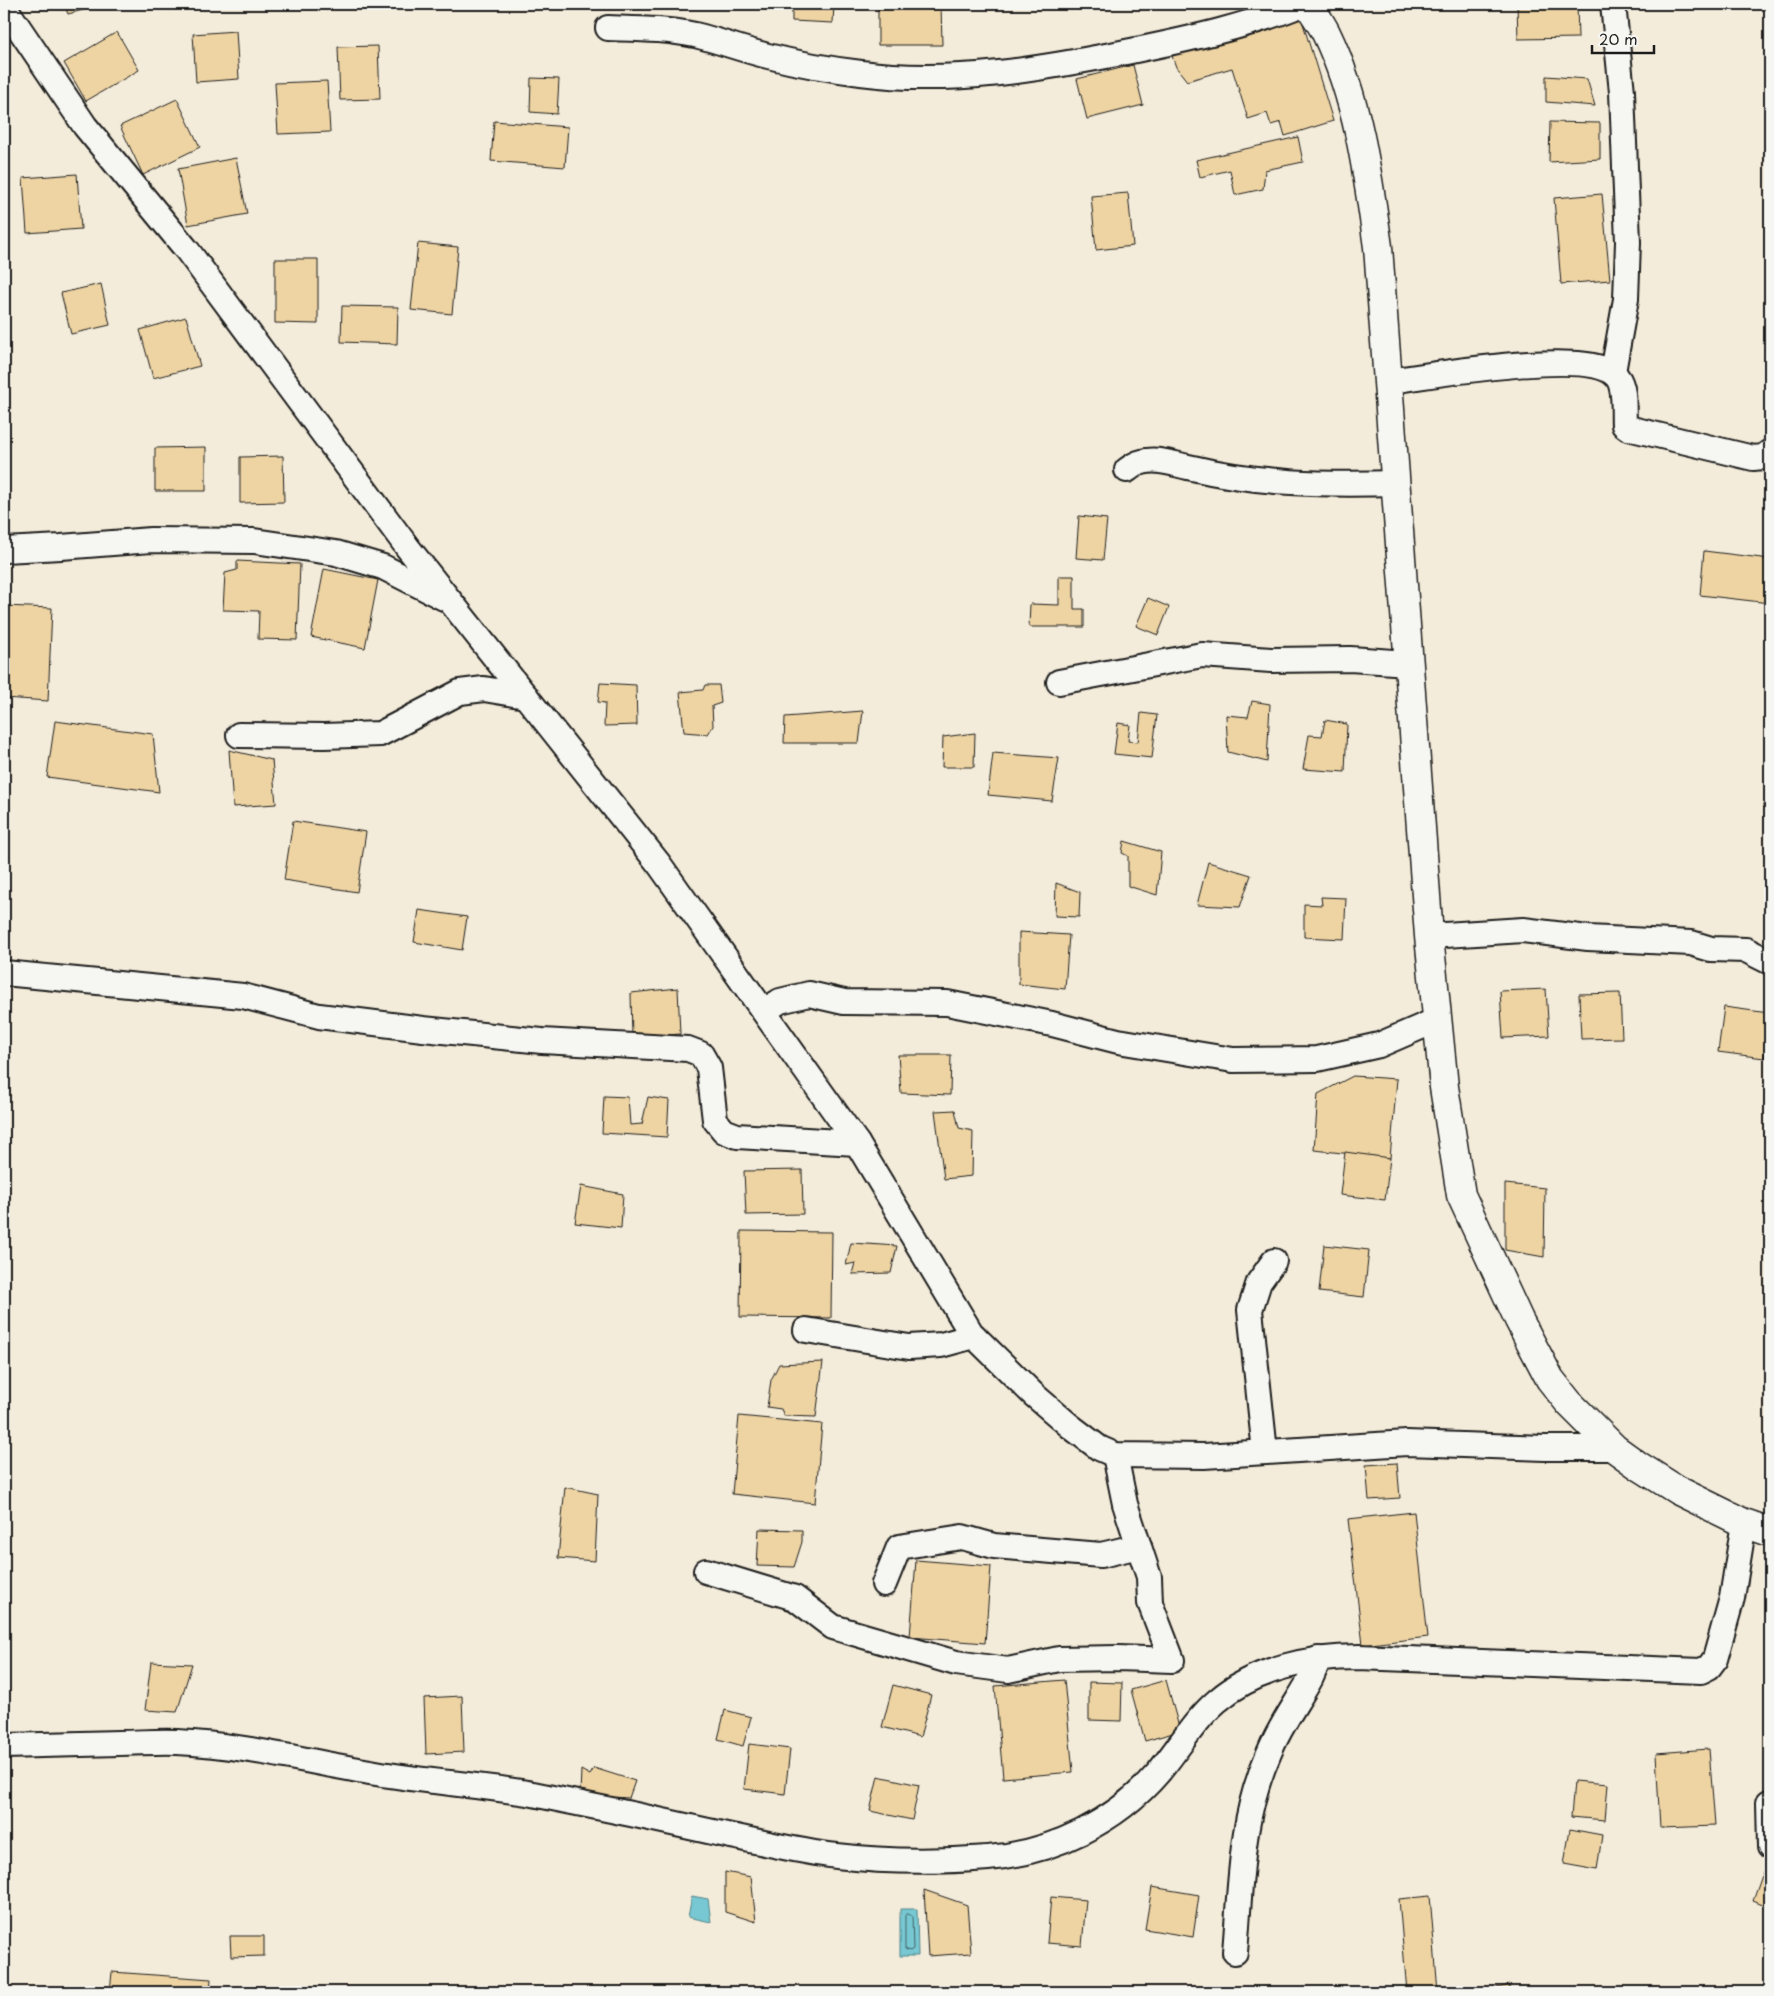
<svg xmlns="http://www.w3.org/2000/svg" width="1774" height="1996" font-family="'Playpen Sans',sans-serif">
	<rect width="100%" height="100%" fill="#f4ecda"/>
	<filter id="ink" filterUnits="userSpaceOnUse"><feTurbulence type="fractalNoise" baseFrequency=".02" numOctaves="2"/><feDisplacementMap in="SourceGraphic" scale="10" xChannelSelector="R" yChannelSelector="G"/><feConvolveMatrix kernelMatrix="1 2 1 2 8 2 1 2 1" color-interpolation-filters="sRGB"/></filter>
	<g filter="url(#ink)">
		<g fill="#77c8d2" stroke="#538389">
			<polygon points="692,1896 708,1899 711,1922 688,1917"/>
			<polygon points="900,1909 917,1909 918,1956 900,1956"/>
		</g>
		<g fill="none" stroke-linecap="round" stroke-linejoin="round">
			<polygon stroke="#406165" stroke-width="1" points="907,1914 912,1916 913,1949 910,1951 905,1949 905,1916"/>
		</g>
		<g fill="#eed4a3" stroke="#1c1c1c">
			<polygon points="64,4 106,4 68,14"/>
			<polygon points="771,4 834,4 833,23 792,21 792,6 771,5"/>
			<polygon points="878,4 941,4 942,45 878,45"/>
			<polygon points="1517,4 1577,4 1578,38 1518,39"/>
			<polygon points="1301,17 1333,121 1285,136 1281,122 1271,125 1267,113 1248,119 1232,68 1187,81 1176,67 1172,56"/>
			<polygon points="236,31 239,79 196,82 193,34"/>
			<polygon points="117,32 139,70 86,101 64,63"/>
			<polygon points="378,46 380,99 340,100 338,47"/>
			<polygon points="1133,65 1143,105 1087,119 1077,79"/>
			<polygon points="1546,76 1587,79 1595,106 1546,102"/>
			<polygon points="531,78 559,79 557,114 530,112"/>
			<polygon points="327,81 330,132 278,134 275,83"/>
			<polygon points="177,99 200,147 143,175 120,126"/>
			<polygon points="494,121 568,127 565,167 491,161"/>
			<polygon points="1550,122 1600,123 1600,159 1549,162"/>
			<polygon points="1298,137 1303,162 1265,170 1263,189 1235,195 1230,170 1200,177 1196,160"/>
			<polygon points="236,158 247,214 188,225 178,169"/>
			<polygon points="77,174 81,229 27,233 23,178"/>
			<polygon points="1128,193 1133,246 1096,250 1091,196"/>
			<polygon points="1602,194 1610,280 1561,284 1554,198"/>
			<polygon points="418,243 458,247 452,314 411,310"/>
			<polygon points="275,259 318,259 318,324 275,323"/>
			<polygon points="101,284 110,325 71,334 61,293"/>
			<polygon points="342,306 398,307 397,344 341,342"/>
			<polygon points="186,317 200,366 153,378 140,330"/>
			<polygon points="206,447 206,491 155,491 155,448"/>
			<polygon points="283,456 284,502 240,503 240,457"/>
			<polygon points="1079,516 1107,519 1103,560 1076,558"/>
			<polygon points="1704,551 1770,559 1770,603 1700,595"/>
			<polygon points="237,561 300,564 297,640 258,639 259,611 223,610 225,573 237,570"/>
			<polygon points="324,569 378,580 365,648 311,637"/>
			<polygon points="1059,576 1074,576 1074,609 1084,609 1084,627 1029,627 1030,604 1059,605"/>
			<polygon points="1148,598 1169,607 1158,635 1136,626"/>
			<polygon points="4,606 52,608 48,701 4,698"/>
			<polygon points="600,683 636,685 637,725 604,726 605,703 598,702"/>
			<polygon points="705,685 719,685 721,703 712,706 713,726 708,734 684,732 680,692 703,690"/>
			<polygon points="1252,701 1270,704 1267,762 1228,752 1226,715 1248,717"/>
			<polygon points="863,711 859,743 784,743 785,717"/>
			<polygon points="1141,713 1157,715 1152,758 1114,754 1118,723 1130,725 1128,741 1138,742"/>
			<polygon points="1325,720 1347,724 1345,772 1303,769 1309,735 1322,736"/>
			<polygon points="55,721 153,734 159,792 47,777"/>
			<polygon points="975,733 974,767 942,767 943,737"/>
			<polygon points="229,750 272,760 276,804 233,807"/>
			<polygon points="993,753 1059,758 1052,801 988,795"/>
			<polygon points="293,821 366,832 357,892 284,880"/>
			<polygon points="1124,841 1161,852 1157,895 1128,886 1128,856 1122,853"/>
			<polygon points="1208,862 1251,875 1240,907 1197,905"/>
			<polygon points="1056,883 1080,892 1079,917 1055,916"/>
			<polygon points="1321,897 1346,898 1344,939 1304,937 1304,904 1322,905"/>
			<polygon points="419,910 467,917 462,950 414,942"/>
			<polygon points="1019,932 1069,935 1065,989 1019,984"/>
			<polygon points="678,988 680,1034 632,1038 631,993"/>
			<polygon points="1546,989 1549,1036 1503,1038 1500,991"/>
			<polygon points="1620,993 1622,1038 1581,1039 1579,994"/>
			<polygon points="1724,1007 1769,1013 1764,1058 1718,1052"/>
			<polygon points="898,1055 951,1055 950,1095 901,1093"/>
			<polygon points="1353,1076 1397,1079 1390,1158 1314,1150 1318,1094"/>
			<polygon points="604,1096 628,1097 630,1125 642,1124 648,1097 669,1100 667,1137 602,1133"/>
			<polygon points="955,1110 959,1128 973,1131 972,1176 944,1179 935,1111"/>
			<polygon points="1345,1152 1390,1158 1385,1200 1340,1195"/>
			<polygon points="802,1170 803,1214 746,1215 744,1171"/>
			<polygon points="1505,1184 1545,1188 1544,1257 1505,1250"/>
			<polygon points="581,1186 623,1194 621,1228 575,1223"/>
			<polygon points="741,1231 832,1232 831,1318 740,1317"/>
			<polygon points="851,1243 897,1246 891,1273 852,1274 855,1263 846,1265"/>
			<polygon points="1324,1245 1369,1250 1364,1297 1319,1292"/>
			<polygon points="823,1362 816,1417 784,1416 781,1409 767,1407 771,1380 779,1364"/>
			<polygon points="739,1416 822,1424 815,1503 732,1494"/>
			<polygon points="1397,1463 1400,1498 1369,1500 1366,1465"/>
			<polygon points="565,1487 598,1494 595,1561 558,1558"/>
			<polygon points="1414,1512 1428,1637 1363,1645 1348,1519"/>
			<polygon points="759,1529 802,1530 802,1542 794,1567 757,1566"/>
			<polygon points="916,1560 991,1566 985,1643 910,1637"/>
			<polygon points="151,1662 192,1664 177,1712 145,1710"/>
			<polygon points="1064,1680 1073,1772 1003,1778 995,1686"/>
			<polygon points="1166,1680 1180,1731 1145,1741 1131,1690"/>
			<polygon points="1089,1682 1122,1683 1121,1721 1089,1720"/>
			<polygon points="893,1685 931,1695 920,1737 882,1727"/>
			<polygon points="462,1696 464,1752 426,1754 424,1698"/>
			<polygon points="725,1710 751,1717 743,1746 718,1739"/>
			<polygon points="749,1744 790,1749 785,1794 744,1789"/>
			<polygon points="1709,1749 1715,1826 1660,1828 1656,1753"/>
			<polygon points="594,1768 635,1781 629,1798 580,1795 581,1770 590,1775"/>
			<polygon points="878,1776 919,1785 912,1820 870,1811"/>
			<polygon points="1574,1781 1608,1784 1605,1820 1571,1817"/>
			<polygon points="1570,1829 1602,1835 1597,1870 1564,1864"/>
			<polygon points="1764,1869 1770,1872 1770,1907 1753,1900"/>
			<polygon points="725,1872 751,1877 756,1922 725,1912"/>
			<polygon points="1152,1887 1199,1895 1193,1937 1145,1929"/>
			<polygon points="924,1890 967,1905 971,1953 928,1956"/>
			<polygon points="1430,1896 1438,1992 1407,1992 1399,1899"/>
			<polygon points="1051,1897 1086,1900 1082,1946 1047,1943"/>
			<polygon points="230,1936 264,1936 264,1956 231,1957"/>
			<polygon points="112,1972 211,1979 210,1992 110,1992"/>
			<polygon points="1509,1985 1511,1992 1481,1992"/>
			<polygon points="1306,1988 1361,1991 1361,1992 1306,1992"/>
		</g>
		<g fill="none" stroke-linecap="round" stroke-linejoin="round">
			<g stroke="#1c1c1c" stroke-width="28">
				<g id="street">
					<polyline points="4,6 85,126 187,250 408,548 659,864 857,1143 971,1333 1034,1395 1070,1426 1099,1448 1115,1455 1204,1456 1407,1443 1545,1448 1614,1448"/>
					<path d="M608,28C637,29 666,29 695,35C720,41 743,50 768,56C799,64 829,69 861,73C951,85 1043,69 1131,51C1190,39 1248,26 1303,4"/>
					<polyline points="1613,372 1626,299 1628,242 1622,92 1613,4"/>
					<path d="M1389,381C1428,376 1593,346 1617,377C1626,388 1623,410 1624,425L1628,428L1753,458L1763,457L1770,452"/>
					<path d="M1127,470C1146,454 1166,462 1188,467C1259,484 1324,485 1396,483"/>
					<polyline points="4,550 61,547 151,540 254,541 336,553 383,567 444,598"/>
					<polyline points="1059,682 1202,655 1271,660 1350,659 1408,663"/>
					<polyline points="239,735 324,736 380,734 460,692 484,689 526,696"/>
					<polyline points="1429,936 1523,930 1588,938 1691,943 1711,949 1746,950 1770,962"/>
					<polyline points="4,973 243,996 319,1016 423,1029 542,1041 688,1049 701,1054 709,1068 715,1120 724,1131 737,1136 857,1143"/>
					<polyline points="764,1011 780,1001 809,994 844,1002 947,1003 1052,1024 1118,1041 1233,1060 1317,1059 1379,1045 1437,1020"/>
					<polyline points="806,1330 909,1347 941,1345 974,1336"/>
					<polyline points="1265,1452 1250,1310 1259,1282 1274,1261"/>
					<polyline points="706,1571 795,1598 833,1627 956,1663 1008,1670 1059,1659 1118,1658 1172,1660 1150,1603 1149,1577 1125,1504 1115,1455"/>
					<polyline points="884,1584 899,1547 962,1537 994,1546 1101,1555 1139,1546"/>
					<path d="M4,1746C42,1745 81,1744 119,1743C138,1743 158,1741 177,1742C245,1745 309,1762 376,1773C428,1782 481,1785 533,1794C599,1807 665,1821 731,1836C766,1843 801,1852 837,1856C887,1862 938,1862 988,1858C1052,1853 1116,1822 1158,1773C1178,1749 1194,1721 1217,1701C1255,1668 1311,1657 1359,1657L1701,1671L1709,1667L1715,1659L1732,1598L1744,1523"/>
					<polyline points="1769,1803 1770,1847"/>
					<path d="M1235,1952C1241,1882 1240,1818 1269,1753C1276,1736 1286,1719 1296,1703C1305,1688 1314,1676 1318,1659"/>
				</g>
			</g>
			<g stroke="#1c1c1c" stroke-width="31">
				<path id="secondary" d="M1308,4C1314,13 1321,23 1326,33C1358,99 1368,175 1378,247L1429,936L1444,1087L1461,1195L1519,1320L1550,1379L1569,1403L1614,1448L1639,1466L1677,1490L1744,1523L1770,1532"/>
			</g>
			<use href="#street" stroke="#f6f6f2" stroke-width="24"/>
			<use href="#secondary" stroke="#f6f6f2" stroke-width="28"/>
		</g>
	</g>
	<rect width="1774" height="1996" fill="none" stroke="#f6f6f2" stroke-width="20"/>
	<rect x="10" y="10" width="1754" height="1976" fill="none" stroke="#1c1c1c" stroke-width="2" filter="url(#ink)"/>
	<path d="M1592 45v8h62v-8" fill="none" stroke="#1c1c1c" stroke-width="2.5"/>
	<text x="1599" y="45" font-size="15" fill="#1c1c1c" stroke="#f6f6f2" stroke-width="4" paint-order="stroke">20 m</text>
</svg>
